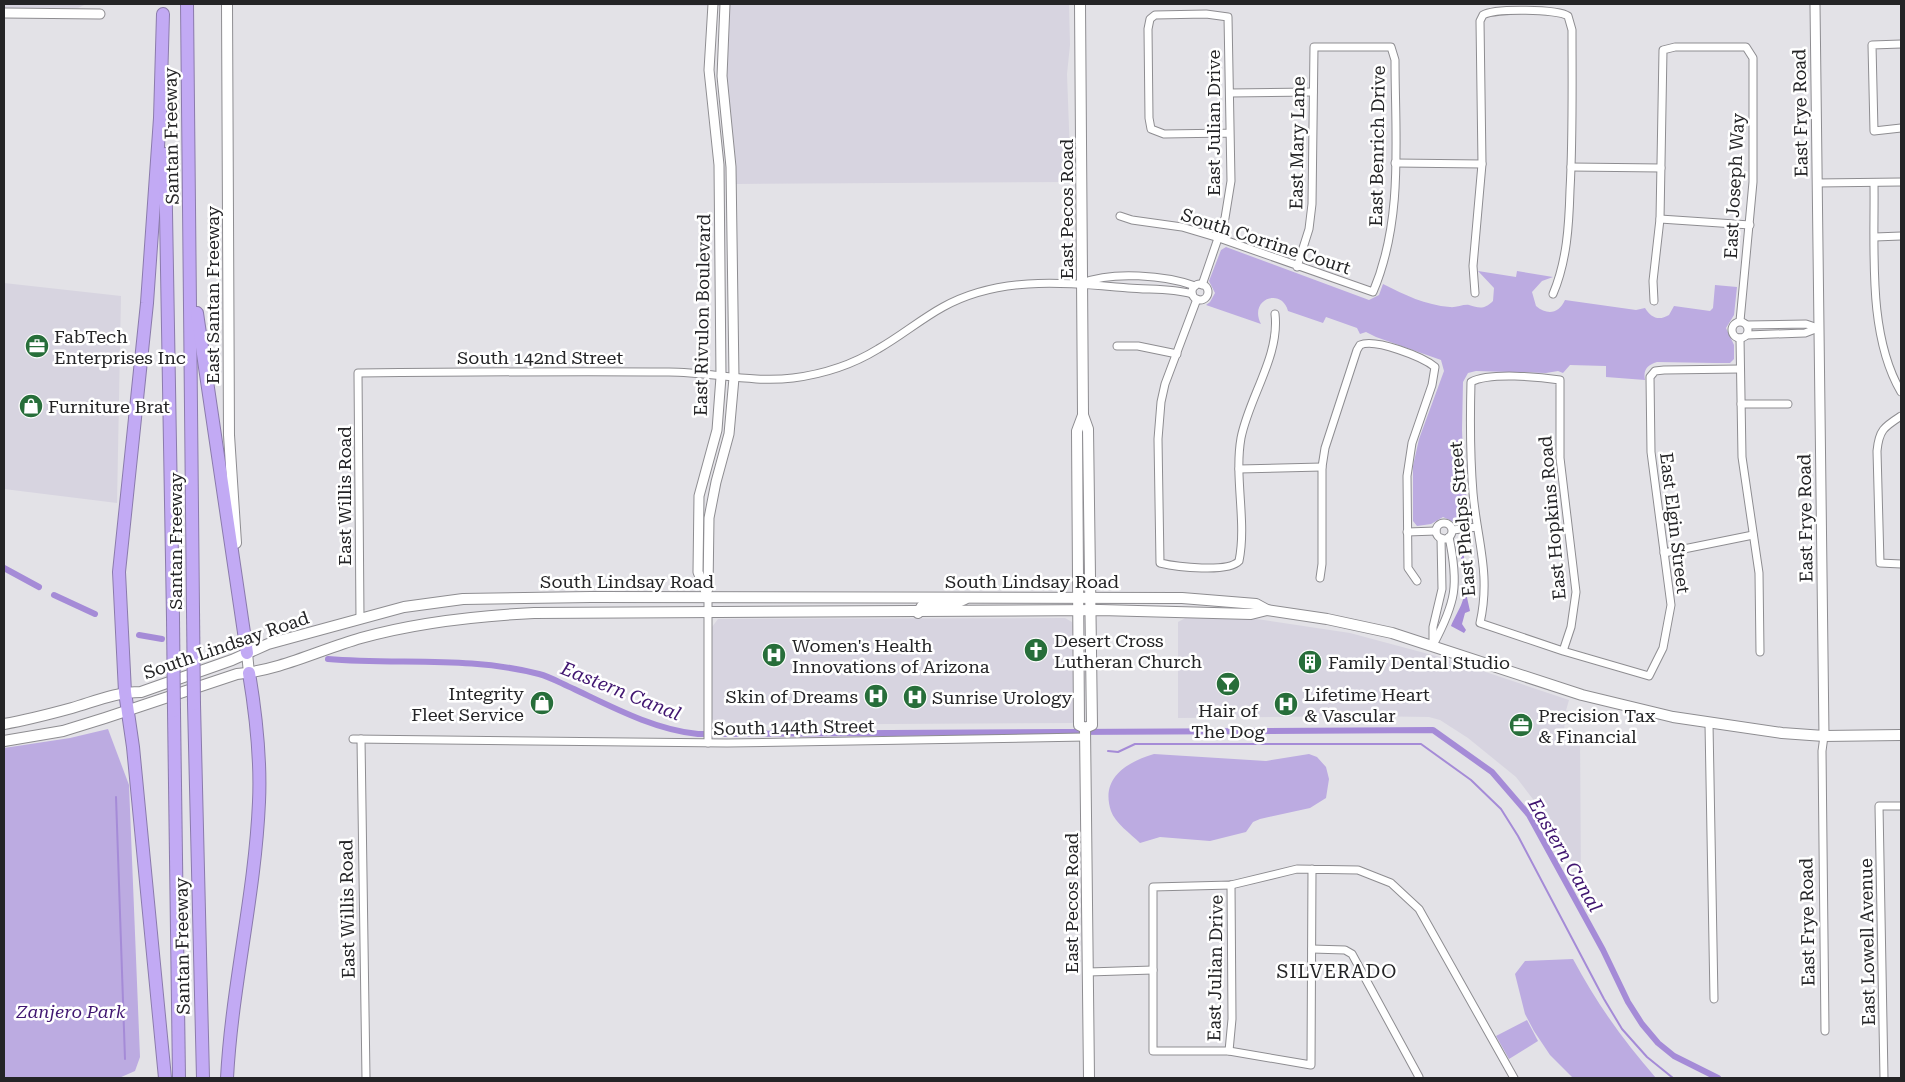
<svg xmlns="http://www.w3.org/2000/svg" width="1905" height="1082" font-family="'Roboto Serif',serif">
	<rect width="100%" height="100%" fill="#e3e2e7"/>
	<g fill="#d7d4e0">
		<polygon points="4,4 86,4 78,8 4,8"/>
		<polygon points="245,4 1069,4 1070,45 1067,74 1071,182 736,184 736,166 727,83 726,49 729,6"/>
		<polygon points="4,283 121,296 117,503 4,489"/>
		<polygon points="1191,615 1250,618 1350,633 1447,659 1569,700 1565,714 1564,735 1580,735 1581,881 1549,820 1516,777 1468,738 1440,720 1429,717 1359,716 1178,718 1178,622"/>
		<polygon points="1065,618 1072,622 1074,630 1072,661 1075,666 1076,723 741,725 710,719 712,627 718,619"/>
	</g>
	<g fill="#bcabe1">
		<path d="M1226,247L1369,300L1379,295L1383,284C1405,295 1425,305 1450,307C1455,308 1464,304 1469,305C1479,308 1484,310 1493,301L1494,288L1478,271L1516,277L1517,271L1553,277L1542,281L1532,292L1536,306C1548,316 1559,313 1565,300L1636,310L1645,308C1651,318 1659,321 1669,315L1674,306L1710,311L1713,308L1715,285L1737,287L1734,315L1726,328L1734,345V359L1730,363H1715L1657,362C1647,365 1643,370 1645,380L1606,377V366L1570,365L1563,373L1558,371L1546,373L1476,371L1468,373L1463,382L1462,430L1464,481L1470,518L1467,522L1456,523L1443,517L1431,524L1417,526L1413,521V466L1419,439L1444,371L1441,360L1376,337L1366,332L1360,334L1357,328L1326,317L1323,323L1288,311C1282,287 1248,299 1261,324L1206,305L1210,302L1215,293L1209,281L1221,250Z"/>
		<polygon points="108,729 129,785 140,1057 135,1071 119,1078 4,1078 4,748 70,738"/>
		<path d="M1154,754L1266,761L1309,754L1317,757L1326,767L1329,779L1326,798L1310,808L1260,819L1253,822L1246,832L1210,841L1160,837L1140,843C1131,834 1115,823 1111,811C1100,778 1127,762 1154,754Z"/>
		<path d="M1573,959C1597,1004 1623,1040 1656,1078H1573L1550,1055L1534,1031L1525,1014L1515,974L1525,961Z"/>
		<polygon points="1527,1020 1538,1041 1509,1059 1496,1036"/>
	</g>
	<path fill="#a58bd7" d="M1463,538L1467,539L1466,545L1469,549L1464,555V562L1471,569L1469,580L1476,583L1466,593L1470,611L1465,613L1462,624L1466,630L1464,633L1451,626C1456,613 1469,597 1463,583L1469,574L1468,568L1462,564L1459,545Z"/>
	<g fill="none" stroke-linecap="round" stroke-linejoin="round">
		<g stroke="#a58bd7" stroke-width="2">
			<polyline points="1108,751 1118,752 1135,744 1421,744 1471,780 1501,809 1518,836 1604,999 1622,1029 1647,1057 1673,1078"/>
			<polyline points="116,797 125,1059"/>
		</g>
		<g stroke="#a58bd7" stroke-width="6">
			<polyline points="4,568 39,587"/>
			<polyline points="54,595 95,614"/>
			<polyline points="139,635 162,639"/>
			<path d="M328,659C398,665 470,656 539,674C551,677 562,684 574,689C612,707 655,730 698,734L1433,730L1492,772L1529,815L1603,950L1628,1002L1642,1024L1658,1043L1674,1056L1718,1078"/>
		</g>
		<g stroke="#8e8d91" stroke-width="9">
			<g id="minor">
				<polyline points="1901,44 1872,45 1874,131 1901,128"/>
				<polyline points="1230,93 1313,92"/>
				<polyline points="1395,163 1482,164"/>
				<polyline points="1571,167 1661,168"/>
				<polyline points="1817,183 1901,182"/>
				<path d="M1874,183C1875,248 1867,334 1901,392"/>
				<path d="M1120,216L1132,220L1182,227L1219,238L1373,292C1404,219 1395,137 1395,60L1391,47H1314L1312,204L1309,229L1297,267"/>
				<polyline points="1660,219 1750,225"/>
				<polyline points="1875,237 1901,236"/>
				<path d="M1083,283C1111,271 1166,275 1195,286"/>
				<circle cx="1200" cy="292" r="8"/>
				<polyline points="1202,285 1225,218 1231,181 1228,17 1206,14 1155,15 1150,19 1148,29 1149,118 1151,129 1164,134 1230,133"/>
				<path d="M1475,293L1473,266L1482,164L1480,21L1483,15C1494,8 1558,9 1568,16L1572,30C1572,83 1573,137 1570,190C1569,225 1567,261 1553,294"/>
				<path d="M1197,299L1165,384L1161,402L1158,439L1160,563C1177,567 1228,573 1239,561C1247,522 1234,478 1241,438C1249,397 1280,356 1275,314"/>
				<polyline points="1654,301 1653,281 1660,219 1663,50 1675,47 1746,47 1753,58 1753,182 1740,321"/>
				<circle cx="1740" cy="330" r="8"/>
				<polyline points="1747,325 1806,324 1818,328"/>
				<polyline points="1747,335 1805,333 1818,328"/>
				<polyline points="1740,338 1742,457 1759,573 1760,652"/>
				<polyline points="1117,346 1138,346 1177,354"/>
				<polyline points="1741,404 1788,404"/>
				<path d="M1901,416C1884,427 1879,430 1877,451L1880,563L1901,564"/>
				<polyline points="1239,469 1322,467"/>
				<circle cx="1444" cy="531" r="8"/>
				<polyline points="1453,530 1477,527"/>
				<polyline points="1407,532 1436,531"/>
				<polyline points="1664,553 1753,535"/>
				<path d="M1320,578L1322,564V467L1325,448L1357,350L1360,345C1375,338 1423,357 1435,367L1432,385L1412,443L1407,476L1408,568L1417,581"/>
				<path d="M360,618L358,373C462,372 565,371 669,372C710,372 752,383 793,378C824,374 852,365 878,349C901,336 921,319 943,307C1001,275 1066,283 1128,288C1150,290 1171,288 1192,294"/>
				<polyline points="1433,642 1433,627 1442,589 1441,538"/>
				<path d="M1433,645C1456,602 1459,585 1449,537"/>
				<path d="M1563,651L1571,627L1576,592L1560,458V380C1539,377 1490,372 1471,382C1470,419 1470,456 1473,493C1477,540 1491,574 1480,623L1563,651L1649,676L1663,648L1671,605L1651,452L1650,377L1655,371L1664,370L1740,369"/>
				<polyline points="1709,724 1714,999"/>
				<polyline points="1824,736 1822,751 1825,1031"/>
				<polyline points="353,739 727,743 1086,737"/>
				<polyline points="361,739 366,1078"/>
				<polyline points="708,743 708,597"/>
				<polyline points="1312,869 1311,1065 1229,1051 1153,1051 1153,887 1231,885 1297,869 1358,870 1391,883 1419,909 1514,1078"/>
				<polyline points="1312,949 1345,950 1352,954 1419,1077 1418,1078"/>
				<polyline points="1088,972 1153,970"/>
				<polyline points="1229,1051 1232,1019 1231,885"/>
				<polyline points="1884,1078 1879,806 1901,806"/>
			</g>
		</g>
		<g stroke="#8e8d91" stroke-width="11">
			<g id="tertiary">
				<polyline points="1815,4 1824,736"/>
				<polyline points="4,13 100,14"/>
				<polyline points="708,589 709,518 716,482 729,434 734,378 731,167 722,76 725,4"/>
				<polyline points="708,597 698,572 699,496 717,430 721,377 719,165 709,70 713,4"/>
			</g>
		</g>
		<g stroke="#8e8d91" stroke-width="12">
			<g id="secondary">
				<polyline points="227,4 229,435 236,543"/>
				<polyline points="1080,4 1083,415 1088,429 1092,725 1085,728"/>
				<polyline points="1083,415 1077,431 1079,725 1085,728"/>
				<polyline points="918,613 922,606 952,605 965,599"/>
				<polyline points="247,653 249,673"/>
				<path d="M4,724C27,720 50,714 72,708C96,701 116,692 141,692L232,660L268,644L404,607L463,599L591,597L1182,598L1256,604L1267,610L1327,619L1392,633L1582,695L1673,717L1782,733L1824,736L1901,735"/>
				<polyline points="1085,728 1089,1078"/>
				<path d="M4,741L63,731L105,718L237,674C281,670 319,650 361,638C418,622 475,616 534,613L1100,610L1251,614L1267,610"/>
			</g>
		</g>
		<g stroke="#8b7bac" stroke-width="14">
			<g id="motorway">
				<polyline points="187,4 193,610"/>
				<polyline points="163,14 160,118 147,303 119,572 125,692 133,747 165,1078"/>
				<polyline points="165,154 173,618"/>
				<polyline points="197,313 247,653"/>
				<polyline points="194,704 203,1078"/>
				<polyline points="174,711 179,1078"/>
				<path d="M227,1078C232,985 255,895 259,802C261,759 256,715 249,673"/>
			</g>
		</g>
		<use href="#minor" stroke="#fff" stroke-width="7"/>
		<use href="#tertiary" stroke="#fff" stroke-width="9"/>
		<use href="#secondary" stroke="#fff" stroke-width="10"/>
		<use href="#motorway" stroke="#c2aaf4" stroke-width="12"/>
		<g stroke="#8b7bac" stroke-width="14" stroke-linecap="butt">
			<g id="motorway-bridge">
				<polyline points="193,610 194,704"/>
				<polyline points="173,618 174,711"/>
			</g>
		</g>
		<use href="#motorway-bridge" stroke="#c2aaf4" stroke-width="12"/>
	</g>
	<defs>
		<g id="office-disc" transform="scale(1.25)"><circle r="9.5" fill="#276e3a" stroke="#fff"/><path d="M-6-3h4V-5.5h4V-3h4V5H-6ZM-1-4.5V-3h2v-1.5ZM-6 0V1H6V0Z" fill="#fff"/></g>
		<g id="shop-disc" transform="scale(1.25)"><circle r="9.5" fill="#276e3a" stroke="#fff"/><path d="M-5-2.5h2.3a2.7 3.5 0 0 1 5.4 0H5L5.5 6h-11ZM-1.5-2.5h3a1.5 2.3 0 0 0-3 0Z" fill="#fff"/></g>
		<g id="church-disc" transform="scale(1.25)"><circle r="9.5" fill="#276e3a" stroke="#fff"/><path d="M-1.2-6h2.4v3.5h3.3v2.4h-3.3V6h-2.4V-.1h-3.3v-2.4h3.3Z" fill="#fff"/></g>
		<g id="hospital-disc" transform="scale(1.25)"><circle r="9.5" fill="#276e3a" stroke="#fff"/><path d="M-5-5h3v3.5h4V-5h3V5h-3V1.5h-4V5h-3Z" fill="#fff"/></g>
		<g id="building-disc" transform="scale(1.25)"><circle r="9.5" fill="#276e3a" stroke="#fff"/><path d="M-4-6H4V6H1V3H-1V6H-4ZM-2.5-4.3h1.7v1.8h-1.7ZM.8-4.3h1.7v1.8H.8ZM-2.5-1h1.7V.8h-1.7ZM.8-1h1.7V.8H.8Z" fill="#fff"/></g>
		<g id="bar-disc" transform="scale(1.25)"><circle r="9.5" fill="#276e3a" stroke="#fff"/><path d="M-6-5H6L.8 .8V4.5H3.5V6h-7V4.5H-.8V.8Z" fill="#fff"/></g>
	</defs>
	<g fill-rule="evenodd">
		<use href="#office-disc" x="37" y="346"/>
		<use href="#shop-disc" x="31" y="406"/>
		<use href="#church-disc" x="1036" y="650"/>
		<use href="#hospital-disc" x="774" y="655"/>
		<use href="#building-disc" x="1310" y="662"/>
		<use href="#bar-disc" x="1228" y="684"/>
		<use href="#hospital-disc" x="876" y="696"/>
		<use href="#hospital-disc" x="915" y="697"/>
		<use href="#shop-disc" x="542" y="703"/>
		<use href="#hospital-disc" x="1286" y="704"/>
		<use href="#office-disc" x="1521" y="725"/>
	</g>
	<g text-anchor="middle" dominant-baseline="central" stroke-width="5" stroke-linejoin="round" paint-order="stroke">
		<g font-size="18" fill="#242426" stroke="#fff">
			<text transform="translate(1800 113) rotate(-91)">East Frye Road</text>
			<text transform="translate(1213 123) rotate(-90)">East Julian Drive</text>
			<text transform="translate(171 136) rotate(-91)">Santan Freeway</text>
			<text transform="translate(1297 143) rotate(-89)">East Mary Lane</text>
			<text transform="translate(1377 146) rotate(-89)">East Benrich Drive</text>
			<text transform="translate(1734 186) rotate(-87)">East Joseph Way</text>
			<text transform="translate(1066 209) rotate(-90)">East Pecos Road</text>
			<text transform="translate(1266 241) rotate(18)">South Corrine Court</text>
			<text transform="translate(212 295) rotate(-90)">East Santan Freeway</text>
			<text transform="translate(702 315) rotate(-89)">East Rivulon Boulevard</text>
			<text x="540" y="357">South 142nd Street</text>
			<text transform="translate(344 496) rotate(-90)">East Willis Road</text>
			<text transform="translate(1552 518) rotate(-95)">East Hopkins Road</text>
			<text transform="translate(1805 518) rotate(-91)">East Frye Road</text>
			<text transform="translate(1462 519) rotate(-95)">East Phelps Street</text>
			<text transform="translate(1675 523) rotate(83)">East Elgin Street</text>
			<text transform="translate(175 541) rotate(-90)">Santan Freeway</text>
			<text x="627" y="581">South Lindsay Road</text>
			<text x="1032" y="581">South Lindsay Road</text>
			<text transform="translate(226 645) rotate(-19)">South Lindsay Road</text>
			<text transform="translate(794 727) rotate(-1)">South 144th Street</text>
			<text transform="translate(1071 903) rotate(-90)">East Pecos Road</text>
			<text transform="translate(347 909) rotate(-91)">East Willis Road</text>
			<text transform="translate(1807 922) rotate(-91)">East Frye Road</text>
			<text transform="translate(1867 942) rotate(-91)">East Lowell Avenue</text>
			<text transform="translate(182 946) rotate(-91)">Santan Freeway</text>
			<text transform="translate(1215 968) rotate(-89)">East Julian Drive</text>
		</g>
		<g font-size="18" fill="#242426" stroke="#fff" text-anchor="start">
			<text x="54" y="336">FabTech<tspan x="54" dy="21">Enterprises Inc</tspan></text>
			<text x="48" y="406">Furniture Brat</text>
			<text x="1054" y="640">Desert Cross<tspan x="1054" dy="21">Lutheran Church</tspan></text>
			<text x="792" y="645">Women's Health<tspan x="792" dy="21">Innovations of Arizona</tspan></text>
			<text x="1328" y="662">Family Dental Studio</text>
			<text x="524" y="693" text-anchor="end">Integrity<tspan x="524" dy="21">Fleet Service</tspan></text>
			<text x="1304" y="694">Lifetime Heart<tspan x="1304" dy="21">&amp; Vascular</tspan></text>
			<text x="858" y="696" text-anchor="end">Skin of Dreams</text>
			<text x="932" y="697">Sunrise Urology</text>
			<text x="1228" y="710" text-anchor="middle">Hair of<tspan x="1228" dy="21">The Dog</tspan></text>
			<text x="1538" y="715">Precision Tax<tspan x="1538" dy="21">&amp; Financial</tspan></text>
		</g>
		<g font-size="18" font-style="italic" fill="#411771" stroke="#fff">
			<text x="71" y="1011">Zanjero Park</text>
		</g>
		<g font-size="19" font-style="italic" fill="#401570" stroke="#fff">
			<text transform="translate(621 691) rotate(22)">Eastern Canal</text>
			<text transform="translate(1565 855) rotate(60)">Eastern Canal</text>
		</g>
		<g font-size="19" letter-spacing="1" fill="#242426" stroke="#fff">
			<text x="1337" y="971">SILVERADO</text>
		</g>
	</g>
	<rect width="1905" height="1082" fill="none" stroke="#242426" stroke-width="10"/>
</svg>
